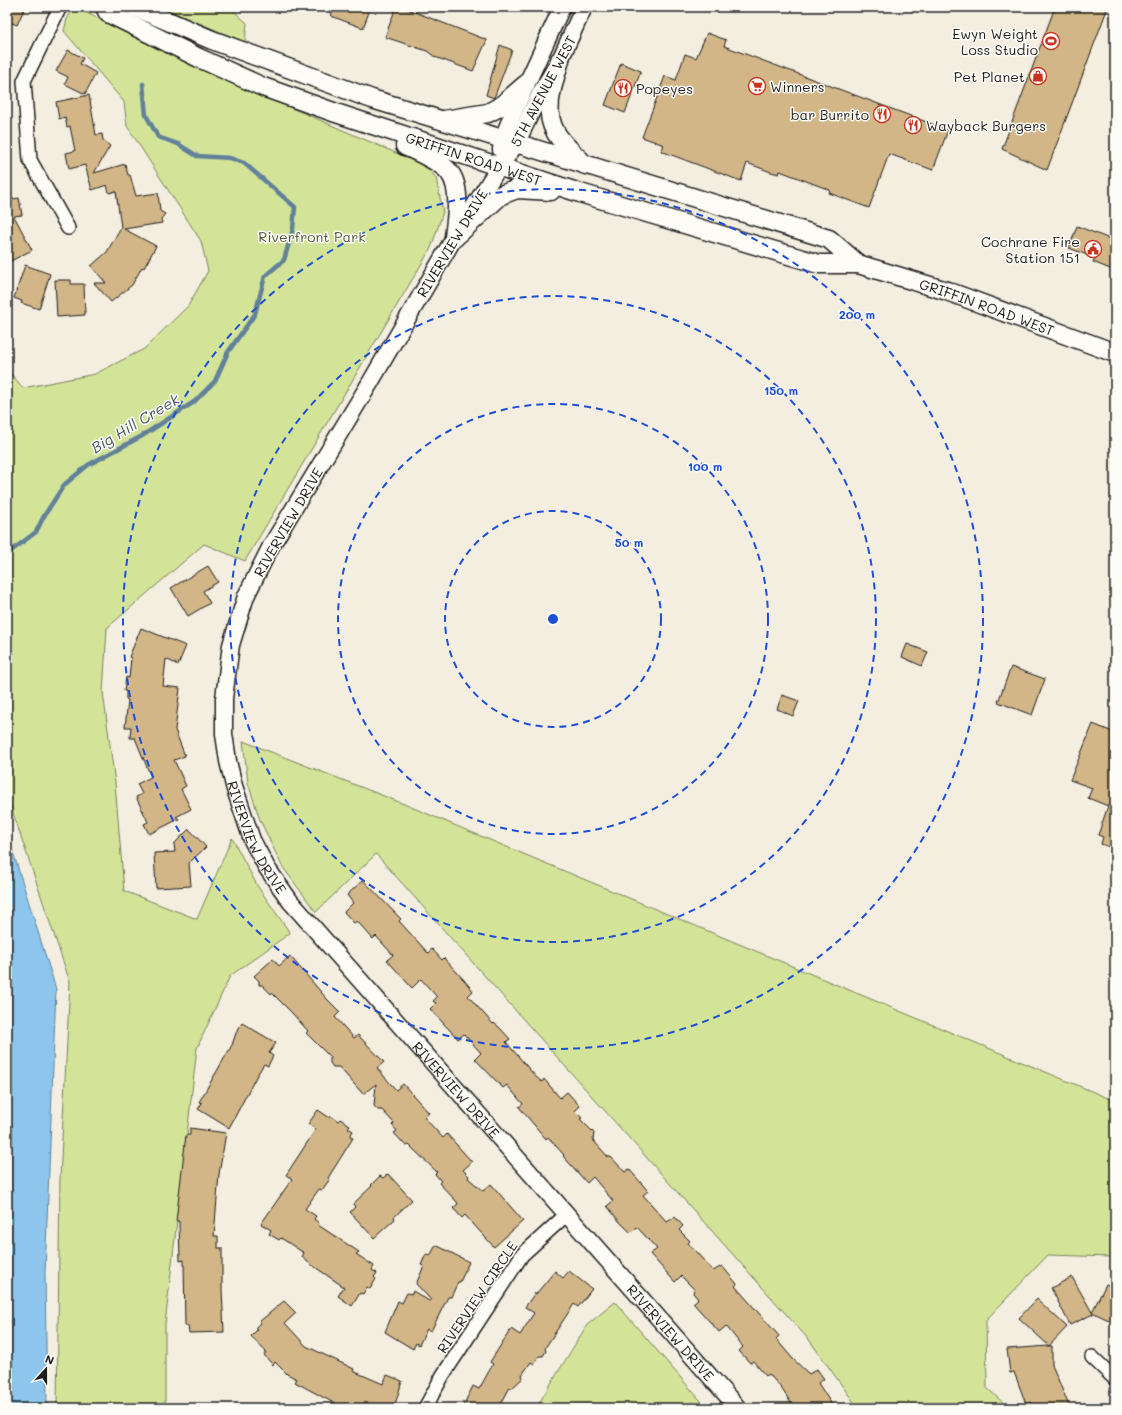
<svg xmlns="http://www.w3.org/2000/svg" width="1122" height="1415" font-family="Mali,sans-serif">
	<rect width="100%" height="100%" fill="#f4eee1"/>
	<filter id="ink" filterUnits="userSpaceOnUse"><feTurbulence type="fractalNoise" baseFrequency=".025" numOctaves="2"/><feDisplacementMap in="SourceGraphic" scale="8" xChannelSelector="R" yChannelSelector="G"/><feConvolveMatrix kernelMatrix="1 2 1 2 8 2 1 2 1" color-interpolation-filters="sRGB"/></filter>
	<g filter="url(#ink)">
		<g fill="#d3e498" stroke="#78805a">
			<polygon points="74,7 243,87 426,166 436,178 443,212 431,248 245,561 204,544 107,628 103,692 115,783 124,891 197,919 232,838 258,887 290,933 230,976 197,1048 165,1324 165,1408 57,1408 60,1178 70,982 11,807 7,799 7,369 23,388 95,374 144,349 188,306 208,271 201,241 127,126 124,102 64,31 67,19"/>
			<polygon points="159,7 229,7 247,23 245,42"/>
			<polygon points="243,741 399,802 1115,1101 1115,1261 1111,1257 1048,1255 986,1320 987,1388 1009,1408 858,1408 810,1341 376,854 316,912 282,866 260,820 248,783"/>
			<polygon points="615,1302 707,1408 536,1408 587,1325"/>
		</g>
		<polygon fill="#8dc5ec" stroke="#608199" points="7,833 56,989 45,1273 47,1408 7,1408"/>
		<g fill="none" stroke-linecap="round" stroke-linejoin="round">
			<polyline stroke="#608199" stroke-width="4.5" points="7,554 36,532 44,516 64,485 88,465 142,436 194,402 215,381 228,352 255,314 265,276 284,260 293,229 295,207 244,163 230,158 197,156 178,144 158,137 146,115 143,84"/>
		</g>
		<g fill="#d2b687" stroke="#1c1c1c">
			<polygon points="7,7 25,7 17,25 7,21"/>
			<polygon points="334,7 371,7 363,28 331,16"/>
			<polygon points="396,7 402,7 487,40 473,71 435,57 427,51 385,37"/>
			<polygon points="1055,7 1108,7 1047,170 1002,149"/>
			<polygon points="707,33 726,40 724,46 948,130 933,170 889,154 869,208 829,193 830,190 780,171 779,174 771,172 747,163 741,181 661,151 664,145 642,137 665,76 676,80 685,54 696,58"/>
			<polygon points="500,45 512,50 494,98 486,95"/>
			<polygon points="68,50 83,58 80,64 96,73 85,94 65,84 68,77 56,71"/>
			<polygon points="621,63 641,71 625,113 605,105"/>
			<polygon points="89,95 96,135 102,134 103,140 110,146 94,173 125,164 128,175 130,175 136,196 158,193 160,211 165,214 161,219 162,223 124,229 156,246 144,268 142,267 132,285 111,302 94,283 106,283 91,266 107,252 121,227 116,191 109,193 107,185 92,190 85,165 69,169 66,153 75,151 70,126 67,127 65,117 59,119 56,102"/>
			<polygon points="19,198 22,215 14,216 32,250 7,263 7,200"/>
			<polygon points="1077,226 1115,241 1115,271 1093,262 1095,258 1069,248"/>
			<polygon points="25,265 50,274 39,309 21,303 22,301 14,298"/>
			<polygon points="55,280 71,280 71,284 84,284 85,315 57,317"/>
			<polygon points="208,566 218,582 203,591 210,603 188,616 171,588"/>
			<polygon points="141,628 186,646 178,665 166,659 163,686 180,688 175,730 185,756 174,760 186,786 181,789 191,809 176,817 179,819 149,834 144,824 148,822 136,797 142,794 137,784 151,777 135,738 130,738 131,727 125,727 128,700 126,699 126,691 124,691 126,677 129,678 131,658 129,657"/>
			<polygon points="907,644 928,652 922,666 902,657"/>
			<polygon points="1011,667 1045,679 1032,715 998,702"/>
			<polygon points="782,695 799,701 793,716 777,709"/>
			<polygon points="1093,724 1115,733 1115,849 1101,844 1103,837 1098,835 1108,806 1088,798 1092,788 1070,780"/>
			<polygon points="189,829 206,847 189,863 191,886 156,888 154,853 175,852 174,844"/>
			<polygon points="363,880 401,919 399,921 428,953 432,949 442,960 444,958 464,980 473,991 468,996 493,1024 494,1023 499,1027 510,1039 506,1042 536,1077 542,1082 544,1079 560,1098 567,1092 580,1106 575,1111 582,1118 580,1119 594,1133 593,1140 608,1157 611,1157 625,1172 629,1169 648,1191 643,1195 667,1222 675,1217 683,1226 679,1230 690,1241 688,1243 713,1271 722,1266 737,1284 735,1286 779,1336 776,1339 793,1359 809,1374 817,1369 824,1379 818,1383 834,1408 794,1408 782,1389 769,1374 766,1376 753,1361 750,1363 739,1351 743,1347 726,1326 719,1332 693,1303 698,1299 693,1293 694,1289 681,1276 675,1282 650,1254 657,1249 637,1227 631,1233 619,1221 607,1206 613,1201 593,1177 587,1183 563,1156 564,1155 548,1137 546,1139 519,1107 523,1104 507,1085 503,1088 475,1059 481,1053 464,1034 458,1039 430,1009 436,1003 433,1001 437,997 421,979 412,988 387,960 393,955 376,936 373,939 357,921 354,923 344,912 353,903 347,895"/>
			<polygon points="290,956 327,999 340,1012 335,1017 354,1038 358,1035 384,1062 377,1068 396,1090 403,1084 429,1113 424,1117 443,1138 447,1134 472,1162 463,1170 469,1176 468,1178 483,1191 491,1184 523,1221 494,1247 465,1215 462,1218 453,1208 458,1204 457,1202 439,1183 441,1181 435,1174 437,1172 409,1145 406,1146 394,1133 397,1131 392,1125 394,1123 382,1110 378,1110 374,1106 376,1084 363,1094 339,1067 333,1067 330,1063 330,1057 306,1033 308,1031 292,1013 272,993 271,994 262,985 259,985 259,981 254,976 273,959 279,966"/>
			<polygon points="242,1023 276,1043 269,1053 273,1056 268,1066 264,1064 257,1075 229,1128 198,1109 202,1103 199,1102 232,1045 236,1033"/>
			<polygon points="318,1110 330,1118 331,1116 338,1121 340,1119 350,1125 348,1128 353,1131 350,1136 353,1138 328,1178 330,1179 322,1190 319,1189 305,1209 316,1216 314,1219 319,1223 318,1225 359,1252 356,1254 374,1266 372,1270 377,1273 374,1277 376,1279 370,1289 367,1287 363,1294 360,1293 352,1306 338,1296 344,1287 309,1263 302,1257 304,1253 281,1238 279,1240 269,1234 271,1230 261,1224 292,1179 286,1175 316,1129 308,1124"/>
			<polygon points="190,1128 226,1133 219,1174 214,1236 218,1236 218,1248 222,1248 222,1290 224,1332 189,1333 188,1326 185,1326 184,1260 180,1261 179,1221 176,1221 186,1135 190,1135"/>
			<polygon points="388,1174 412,1200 394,1217 395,1219 374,1238 350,1212 355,1207 353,1204 372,1186 371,1185 380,1176 383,1178"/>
			<polygon points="436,1245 469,1262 460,1282 458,1282 451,1297 448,1297 431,1331 427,1329 419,1345 416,1343 413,1349 385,1332 398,1301 402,1303 407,1293 412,1294 413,1291 429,1301 431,1300 416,1284 424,1266 421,1265 426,1254 430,1256"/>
			<polygon points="555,1271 563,1278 569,1271 592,1289 578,1307 574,1304 545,1348 546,1351 543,1356 539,1356 534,1364 531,1362 522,1375 523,1378 512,1388 510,1387 499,1408 462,1408 473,1386 479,1389 493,1364 490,1362 511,1329 520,1335 534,1313 525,1307 535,1293 536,1294"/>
			<polygon points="1072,1277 1093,1314 1070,1325 1051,1288"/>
			<polygon points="1106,1284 1115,1288 1115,1323 1092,1312"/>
			<polygon points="1037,1299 1067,1327 1049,1346 1052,1346 1052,1365 1070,1408 1033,1408 1031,1402 1026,1404 1014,1372 1010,1373 1007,1349 1049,1346 1019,1318"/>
			<polygon points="284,1301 296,1313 285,1323 306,1346 354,1369 353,1371 383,1384 387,1375 402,1381 394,1408 343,1408 295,1382 297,1379 287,1374 275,1362 273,1365 264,1355 266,1352 251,1336 257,1330 255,1328 260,1323 259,1322"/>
		</g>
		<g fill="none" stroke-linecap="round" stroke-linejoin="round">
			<g stroke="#1c1c1c" stroke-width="16">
				<g id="minor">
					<polyline points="60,7 24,81 30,160 68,228"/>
					<polyline points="1092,1357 1115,1379"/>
					<polyline points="425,1408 443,1375 522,1255 567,1214"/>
				</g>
			</g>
			<g stroke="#1c1c1c" stroke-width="19">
				<g id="tertiary">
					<path id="s1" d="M584,7L560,60L541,92L516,144L499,167L454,238L370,383L271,546L246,596L231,645L224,698V734L228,761L234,786L252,840L267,868L290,901L738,1408"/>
					<polyline points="501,150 502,140 511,118 562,7"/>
				</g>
			</g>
			<g stroke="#1c1c1c" stroke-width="21">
				<g id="secondary">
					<path id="s2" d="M105,7L108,13L199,58L263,87L336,113L580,193L819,264H858L947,291L1115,353"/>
					<polyline points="135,7 212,40 372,99 829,239 858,264"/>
					<path d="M560,60C554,82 542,110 556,133C563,145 576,155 585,165"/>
					<polyline points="444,120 488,113 501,106 525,85"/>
					<path d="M405,146C418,152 432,158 444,167C464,182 456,217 454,238"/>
					<polyline points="454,238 501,195 517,189 551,191"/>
				</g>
			</g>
			<use href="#minor" stroke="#fdfcf7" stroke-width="13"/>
			<use href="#tertiary" stroke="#fdfcf7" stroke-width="16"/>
			<use href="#secondary" stroke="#fdfcf7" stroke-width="18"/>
		</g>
	</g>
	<g fill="none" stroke="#1d4ed8" stroke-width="2" stroke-dasharray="7 5">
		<circle cx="553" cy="619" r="108"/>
		<circle cx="553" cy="619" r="215"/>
		<circle cx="553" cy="619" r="323"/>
		<circle cx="553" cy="619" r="430"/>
	</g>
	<defs>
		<g id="stadium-ring" transform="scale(0.9)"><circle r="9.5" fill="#fdfcf7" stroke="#c8321e" stroke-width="1.5"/><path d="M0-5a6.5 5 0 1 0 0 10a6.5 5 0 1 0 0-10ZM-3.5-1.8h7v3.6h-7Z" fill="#c8321e"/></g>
		<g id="shop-ring" transform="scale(0.9)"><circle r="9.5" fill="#fdfcf7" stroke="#c8321e" stroke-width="1.5"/><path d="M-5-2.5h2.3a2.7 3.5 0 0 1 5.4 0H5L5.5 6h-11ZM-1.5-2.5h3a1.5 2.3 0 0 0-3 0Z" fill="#c8321e"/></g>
		<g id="supermarket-ring" transform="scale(0.9)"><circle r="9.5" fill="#fdfcf7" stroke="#c8321e" stroke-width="1.5"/><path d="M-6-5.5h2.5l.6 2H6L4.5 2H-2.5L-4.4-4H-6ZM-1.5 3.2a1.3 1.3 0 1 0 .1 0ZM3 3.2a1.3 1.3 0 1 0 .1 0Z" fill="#c8321e"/></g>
		<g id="restaurant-ring" transform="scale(0.9)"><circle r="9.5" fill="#fdfcf7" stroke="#c8321e" stroke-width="1.5"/><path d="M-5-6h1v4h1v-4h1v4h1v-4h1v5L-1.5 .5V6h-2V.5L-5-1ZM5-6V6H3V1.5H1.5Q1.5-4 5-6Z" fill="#c8321e"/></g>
		<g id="civic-ring" transform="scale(0.9)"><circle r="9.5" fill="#fdfcf7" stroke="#c8321e" stroke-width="1.5"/><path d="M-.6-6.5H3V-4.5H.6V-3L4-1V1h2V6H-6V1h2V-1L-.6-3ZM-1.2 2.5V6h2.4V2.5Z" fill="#c8321e"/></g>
	</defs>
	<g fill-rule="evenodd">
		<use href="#stadium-ring" x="1051" y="41"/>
		<use href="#shop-ring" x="1038" y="76"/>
		<use href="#supermarket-ring" x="757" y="86"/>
		<use href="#restaurant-ring" x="623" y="88"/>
		<use href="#restaurant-ring" x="882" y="114"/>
		<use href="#restaurant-ring" x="913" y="125"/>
		<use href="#civic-ring" x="1093" y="249"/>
	</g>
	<g text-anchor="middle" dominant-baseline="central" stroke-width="3" stroke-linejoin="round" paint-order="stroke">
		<g font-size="14" fill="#1c1c1c" stroke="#fdfcf7" text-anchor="end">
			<text x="1038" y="33">Ewyn Weight<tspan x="1038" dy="16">Loss Studio</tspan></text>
			<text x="1025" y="76">Pet Planet</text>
			<text x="770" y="86" text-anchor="start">Winners</text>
			<text x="636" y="88" text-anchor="start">Popeyes</text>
			<text x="869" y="114">bar Burrito</text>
			<text x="926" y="125" text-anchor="start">Wayback Burgers</text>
			<text x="1080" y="241">Cochrane Fire<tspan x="1080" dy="16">Station 151</tspan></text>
		</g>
		<g font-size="14" fill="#1c1c1c" stroke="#fdfcf7">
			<text transform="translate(543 91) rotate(-62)">5TH AVENUE WEST</text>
			<text stroke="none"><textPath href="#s2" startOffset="401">GRIFFIN ROAD WEST</textPath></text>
			<text transform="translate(452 243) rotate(-59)">RIVERVIEW DRIVE</text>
			<text stroke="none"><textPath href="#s2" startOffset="937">GRIFFIN ROAD WEST</textPath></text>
			<text transform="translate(288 522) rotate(-60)">RIVERVIEW DRIVE</text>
			<text stroke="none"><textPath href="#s1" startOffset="930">RIVERVIEW DRIVE</textPath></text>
			<text stroke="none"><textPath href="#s1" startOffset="1254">RIVERVIEW DRIVE</textPath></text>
			<text transform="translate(477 1297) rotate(-56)">RIVERVIEW CIRCLE</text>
			<text stroke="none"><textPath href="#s1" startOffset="1578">RIVERVIEW DRIVE</textPath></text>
		</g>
		<g font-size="14" fill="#535841" stroke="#fdfcf7">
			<text x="312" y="236">Riverfront Park</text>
		</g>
		<g font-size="15" font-style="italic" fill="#445765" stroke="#fdfcf7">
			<text transform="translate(135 423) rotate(-31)">Big Hill Creek</text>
		</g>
	</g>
	<circle cx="553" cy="619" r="6" fill="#1d4ed8" stroke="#fdfcf7" stroke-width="2"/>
	<g font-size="12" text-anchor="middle" font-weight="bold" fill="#1d4ed8" stroke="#fdfcf7" stroke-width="3" stroke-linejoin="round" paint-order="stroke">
		<text x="857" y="319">200 m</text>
		<text x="781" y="395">150 m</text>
		<text x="705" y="471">100 m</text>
		<text x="629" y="547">50 m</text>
	</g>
	<rect width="1122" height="1415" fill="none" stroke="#fdfcf7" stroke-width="24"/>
	<rect x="12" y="12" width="1098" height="1391" fill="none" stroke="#1c1c1c" stroke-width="1.5" filter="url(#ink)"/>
	<g transform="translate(46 1369) rotate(21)" stroke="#fdfcf7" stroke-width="3" paint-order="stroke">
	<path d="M0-3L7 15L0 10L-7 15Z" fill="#1c1c1c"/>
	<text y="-6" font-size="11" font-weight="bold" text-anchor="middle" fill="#1c1c1c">N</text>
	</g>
</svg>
